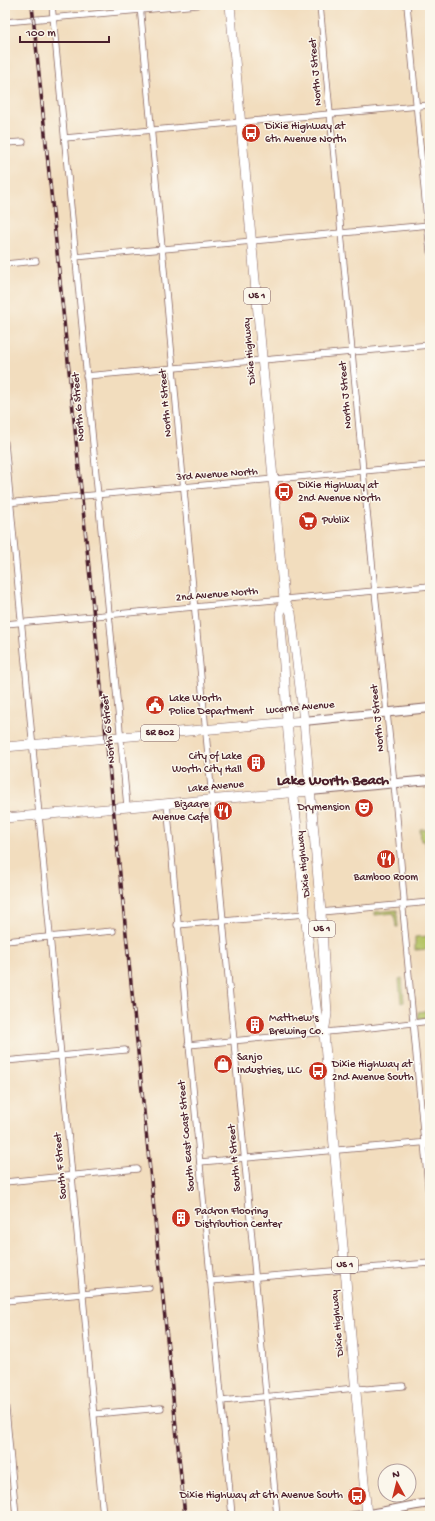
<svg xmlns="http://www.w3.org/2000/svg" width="435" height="1521" font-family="'Gochi Hand',sans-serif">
	<rect width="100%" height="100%" fill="#fbf7ec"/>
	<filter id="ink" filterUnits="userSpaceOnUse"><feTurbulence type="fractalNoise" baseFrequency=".025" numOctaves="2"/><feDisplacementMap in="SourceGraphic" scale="8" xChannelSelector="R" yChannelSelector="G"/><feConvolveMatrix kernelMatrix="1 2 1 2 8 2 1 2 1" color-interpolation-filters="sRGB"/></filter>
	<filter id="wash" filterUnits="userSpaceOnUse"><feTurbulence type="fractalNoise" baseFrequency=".012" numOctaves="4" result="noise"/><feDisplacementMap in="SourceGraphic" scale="16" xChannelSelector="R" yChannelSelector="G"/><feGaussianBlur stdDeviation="0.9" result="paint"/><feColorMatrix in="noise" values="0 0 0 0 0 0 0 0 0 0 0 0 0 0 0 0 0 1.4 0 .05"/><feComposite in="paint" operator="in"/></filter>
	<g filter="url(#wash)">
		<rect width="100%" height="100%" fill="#f2ddbe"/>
		<g fill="#b5c466" stroke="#807248">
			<polygon points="420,829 430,829 430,851 427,851 425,841 421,841"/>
			<polygon points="397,910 398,927 396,927 394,913 375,915 375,912"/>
			<polygon points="430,936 430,949 415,950 415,937"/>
			<polygon points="402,978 404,1002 401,1003 399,979"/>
			<polygon points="430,1010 430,1017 418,1019 418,1012"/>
		</g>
	</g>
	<g filter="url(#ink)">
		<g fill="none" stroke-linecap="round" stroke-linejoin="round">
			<g stroke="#85625e" stroke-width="7">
				<g id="street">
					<polyline points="52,5 127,806"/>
					<polyline points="140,5 277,1516"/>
					<polyline points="320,5 363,471 394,783 404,899 403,910 430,1208"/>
					<polyline points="407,5 430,252"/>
					<polyline points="5,22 197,5"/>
					<polyline points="65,138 430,105"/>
					<polyline points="5,143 23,142"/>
					<polyline points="75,257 430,225"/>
					<polyline points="5,264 36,261"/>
					<polyline points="86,376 430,345"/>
					<polyline points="5,443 103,1516"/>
					<polyline points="5,503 430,465"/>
					<polyline points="5,624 430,586"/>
					<polyline points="167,803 232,1516"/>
					<polyline points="321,912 430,902"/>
					<polyline points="177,925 305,914"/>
					<polyline points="5,941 113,931"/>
					<polyline points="188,1045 369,1028 430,1021"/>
					<polyline points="5,1061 125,1050"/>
					<polyline points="200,1162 430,1142"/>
					<polyline points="5,1182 137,1169"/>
					<polyline points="210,1281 430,1263"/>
					<polyline points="5,1301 149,1288"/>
					<polyline points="5,1399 16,1516"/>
					<polyline points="221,1401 356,1388 367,1389 403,1386"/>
					<polyline points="94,1414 161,1408"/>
				</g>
			</g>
			<g stroke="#85625e" stroke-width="10">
				<g id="secondary">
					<polyline points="304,721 430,708"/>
					<polyline points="310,791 430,780"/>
					<path d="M353,1516C379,1514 404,1506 430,1503"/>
				</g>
			</g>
			<g stroke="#85625e" stroke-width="10">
				<g id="primary">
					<polyline points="230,5 284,599 280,614 284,665 287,722 305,914 317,1015 324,1033"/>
					<polyline points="284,599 291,613 304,721 321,912 327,1014 324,1033 367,1516"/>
					<polyline points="5,747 304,721"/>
					<polyline points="5,818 310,791"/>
				</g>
			</g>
			<use href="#street" stroke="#fff" stroke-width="5.5"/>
			<use href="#secondary" stroke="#fff" stroke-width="8"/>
			<use href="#primary" stroke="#fff" stroke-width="9"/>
			<g stroke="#4a1f2b" stroke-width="3.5">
				<polyline id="rail" points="32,5 185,1516"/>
			</g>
			<use href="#rail" stroke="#fbf7ec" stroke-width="2" stroke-dasharray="6" stroke-linecap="butt"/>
		</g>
	</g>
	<defs>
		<g id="bus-disc" transform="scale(1)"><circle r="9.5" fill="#c8321e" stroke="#fbf7ec"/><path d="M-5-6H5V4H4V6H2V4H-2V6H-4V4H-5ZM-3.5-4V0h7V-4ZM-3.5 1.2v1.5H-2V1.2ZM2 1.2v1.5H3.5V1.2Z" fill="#fff"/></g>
		<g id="supermarket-disc" transform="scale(1)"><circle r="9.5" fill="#c8321e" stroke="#fbf7ec"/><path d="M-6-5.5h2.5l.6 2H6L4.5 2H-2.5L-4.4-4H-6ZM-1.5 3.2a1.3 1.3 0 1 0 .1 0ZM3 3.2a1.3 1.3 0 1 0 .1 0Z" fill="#fff"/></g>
		<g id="civic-disc" transform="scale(1)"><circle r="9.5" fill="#c8321e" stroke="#fbf7ec"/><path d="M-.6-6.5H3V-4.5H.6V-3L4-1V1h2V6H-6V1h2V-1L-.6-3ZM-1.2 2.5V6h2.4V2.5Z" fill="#fff"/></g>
		<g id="building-disc" transform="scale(1)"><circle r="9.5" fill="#c8321e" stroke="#fbf7ec"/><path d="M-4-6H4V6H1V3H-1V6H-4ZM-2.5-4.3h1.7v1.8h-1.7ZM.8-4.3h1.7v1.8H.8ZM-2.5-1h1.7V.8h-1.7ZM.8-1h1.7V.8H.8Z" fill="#fff"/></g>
		<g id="theatre-disc" transform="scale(1)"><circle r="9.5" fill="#c8321e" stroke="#fbf7ec"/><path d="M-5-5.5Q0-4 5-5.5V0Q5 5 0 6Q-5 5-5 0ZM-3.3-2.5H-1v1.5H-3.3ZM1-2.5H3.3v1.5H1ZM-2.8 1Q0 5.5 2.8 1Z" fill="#fff"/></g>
		<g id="restaurant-disc" transform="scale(1)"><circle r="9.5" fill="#c8321e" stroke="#fbf7ec"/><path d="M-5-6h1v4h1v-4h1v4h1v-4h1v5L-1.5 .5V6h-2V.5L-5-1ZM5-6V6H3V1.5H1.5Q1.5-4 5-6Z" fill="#fff"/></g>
		<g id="shop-disc" transform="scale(1)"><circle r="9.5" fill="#c8321e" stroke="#fbf7ec"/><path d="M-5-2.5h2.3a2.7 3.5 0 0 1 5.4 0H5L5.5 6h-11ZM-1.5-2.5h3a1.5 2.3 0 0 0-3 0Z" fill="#fff"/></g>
	</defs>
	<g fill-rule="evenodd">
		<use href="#bus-disc" x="251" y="133"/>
		<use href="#bus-disc" x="284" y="492"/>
		<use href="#supermarket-disc" x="308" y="521"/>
		<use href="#civic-disc" x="155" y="705"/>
		<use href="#building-disc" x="256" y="763"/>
		<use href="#theatre-disc" x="364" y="808"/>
		<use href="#restaurant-disc" x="223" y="811"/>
		<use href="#restaurant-disc" x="386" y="859"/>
		<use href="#building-disc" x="255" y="1025"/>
		<use href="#shop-disc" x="223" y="1064"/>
		<use href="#bus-disc" x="318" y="1071"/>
		<use href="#building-disc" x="181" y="1218"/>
		<use href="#bus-disc" x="357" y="1496"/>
	</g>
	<g text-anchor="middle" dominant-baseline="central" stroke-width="3" stroke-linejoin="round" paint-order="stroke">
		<g fill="#fbf7ec" stroke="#7f6065" stroke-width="1">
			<rect x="244" y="288" width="26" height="16" rx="3"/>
			<rect x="141" y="725" width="38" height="16" rx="3"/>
			<rect x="309" y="921" width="26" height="16" rx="3"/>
			<rect x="332" y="1257" width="26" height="16" rx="3"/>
		</g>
		<g font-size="10" font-weight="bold" fill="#4a1f2b">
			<text x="257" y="296">US 1</text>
			<text x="160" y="733">SR 802</text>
			<text x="322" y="929">US 1</text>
			<text x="345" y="1265">US 1</text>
		</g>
		<g font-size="11" fill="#4a1f2b" stroke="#fbf7ec">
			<text transform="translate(316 72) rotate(-95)">North J Street</text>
			<text transform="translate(250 351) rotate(-95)">Dixie Highway</text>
			<text transform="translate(346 395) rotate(-95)">North J Street</text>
			<text transform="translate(166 403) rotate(-95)">North H Street</text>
			<text transform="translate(79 407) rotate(-95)">North G Street</text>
			<text transform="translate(217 475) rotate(-4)">3rd Avenue North</text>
			<text transform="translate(217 595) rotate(-5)">2nd Avenue North</text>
			<text transform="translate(300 708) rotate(-5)">Lucerne Avenue</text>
			<text transform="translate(378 718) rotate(-96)">North J Street</text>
			<text transform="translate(109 729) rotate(-96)">North G Street</text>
			<text transform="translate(216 787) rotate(-5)">Lake Avenue</text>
			<text transform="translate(304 864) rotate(-96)">Dixie Highway</text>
			<text transform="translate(187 1136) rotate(-95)">South East Coast Street</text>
			<text transform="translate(235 1158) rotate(-95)">South H Street</text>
			<text transform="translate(61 1166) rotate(-95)">South F Street</text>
			<text transform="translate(338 1323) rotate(-95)">Dixie Highway</text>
		</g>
		<g font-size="11" fill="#4a1f2b" stroke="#fbf7ec" text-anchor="start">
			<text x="265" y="127">Dixie Highway at<tspan x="265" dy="13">6th Avenue North</tspan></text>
			<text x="298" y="486">Dixie Highway at<tspan x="298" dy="13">2nd Avenue North</tspan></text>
			<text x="322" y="521">Publix</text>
			<text x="169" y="699">Lake Worth<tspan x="169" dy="13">Police Department</tspan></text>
			<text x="242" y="757" text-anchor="end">City of Lake<tspan x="242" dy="13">Worth City Hall</tspan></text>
			<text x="209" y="805" text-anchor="end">Bizaare<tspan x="209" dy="13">Avenue Cafe</tspan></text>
			<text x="350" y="808" text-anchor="end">Drymension</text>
			<text x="386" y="878" text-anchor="middle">Bamboo Room</text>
			<text x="269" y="1019">Matthew's<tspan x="269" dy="13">Brewing Co.</tspan></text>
			<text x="237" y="1058">Sanjo<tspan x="237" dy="13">Industries, LLC</tspan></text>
			<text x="332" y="1065">Dixie Highway at<tspan x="332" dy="13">2nd Avenue South</tspan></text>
			<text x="195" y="1212">Padron Flooring<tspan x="195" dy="13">Distribution Center</tspan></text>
			<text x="343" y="1496" text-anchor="end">Dixie Highway at 6th Avenue South</text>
		</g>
		<g font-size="15" font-weight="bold" fill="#4a1f2b" stroke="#fbf7ec">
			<text x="333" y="781">Lake Worth Beach</text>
		</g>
	</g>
	<rect width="435" height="1521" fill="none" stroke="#fbf7ec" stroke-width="20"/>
	<g transform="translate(397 1483) rotate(353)"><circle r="19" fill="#fbf7ec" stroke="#b4a19f"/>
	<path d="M0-3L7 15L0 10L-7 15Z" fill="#c8321e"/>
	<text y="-6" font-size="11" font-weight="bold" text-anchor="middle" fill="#4a1f2b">N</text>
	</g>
	<path d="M20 36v6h89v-6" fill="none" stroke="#4a1f2b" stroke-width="2"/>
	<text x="26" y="36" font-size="12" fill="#4a1f2b" stroke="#fbf7ec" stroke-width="3" paint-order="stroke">100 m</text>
</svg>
